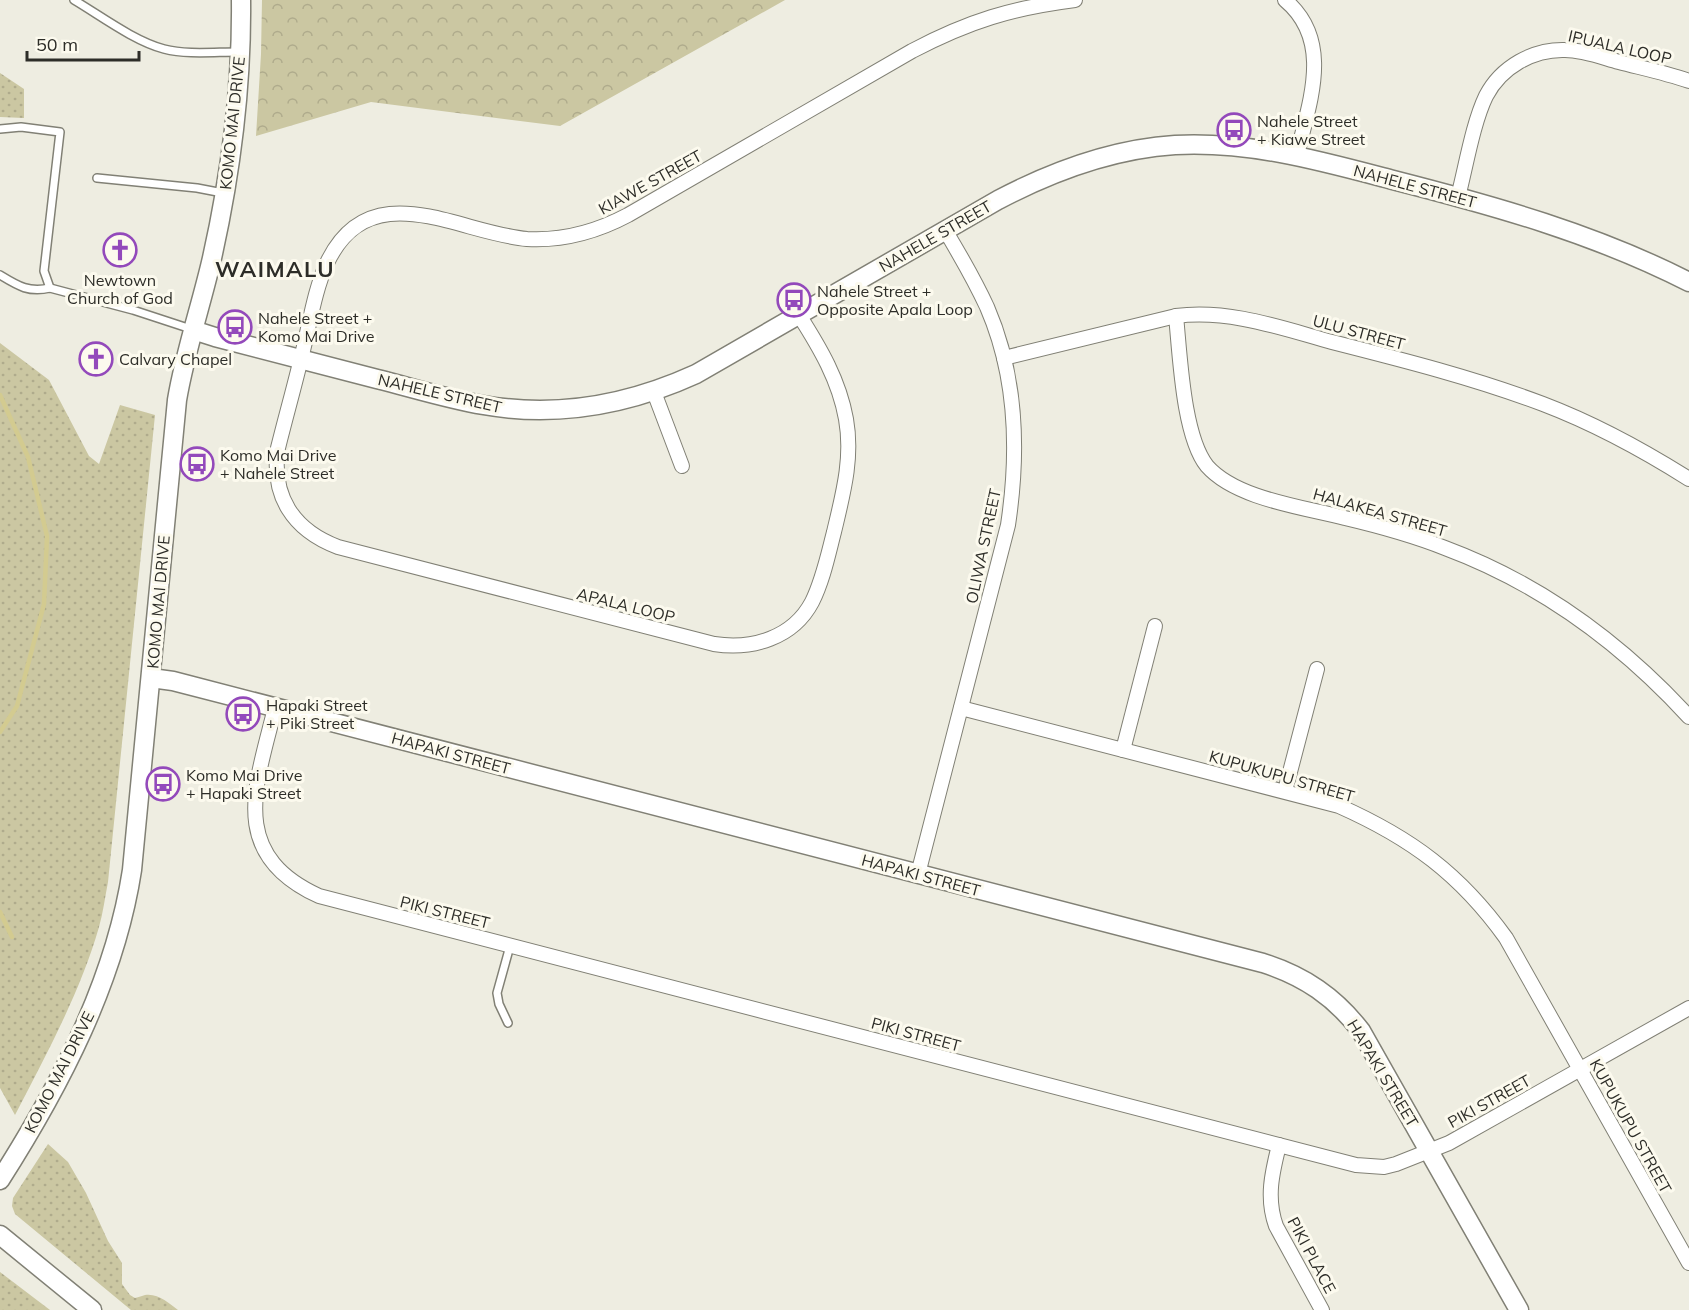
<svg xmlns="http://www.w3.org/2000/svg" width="1689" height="1310" font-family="Mulish,sans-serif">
	<defs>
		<pattern id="grass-dots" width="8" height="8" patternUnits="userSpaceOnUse" patternTransform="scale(1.5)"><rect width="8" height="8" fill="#cbc7a2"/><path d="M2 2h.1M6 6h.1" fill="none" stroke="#afab8c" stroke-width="1.8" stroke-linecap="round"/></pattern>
		<pattern id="forest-crowns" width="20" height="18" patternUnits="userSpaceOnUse" patternTransform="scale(1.5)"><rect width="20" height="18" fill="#cbc7a2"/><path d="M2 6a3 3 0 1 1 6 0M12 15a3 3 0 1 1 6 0" fill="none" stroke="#afab8c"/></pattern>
	</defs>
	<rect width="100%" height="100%" fill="#eeede1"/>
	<g fill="url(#grass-dots)">
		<polygon points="0,73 24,89 24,118 0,117"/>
		<path d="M0,343L49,380L89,456L99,464L120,405L155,415L108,882C105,897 103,913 99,927C80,993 46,1055 15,1115L0,1088Z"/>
		<path d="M48,1144L68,1162L86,1193L108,1241L122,1263V1284L130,1295L135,1298C139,1297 142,1296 145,1295C158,1293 169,1303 178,1310H131L15,1214L12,1206L13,1198Z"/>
		<polygon points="0,1272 50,1310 0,1310"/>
	</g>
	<polygon fill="url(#forest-crowns)" points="262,0 785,0 560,126 371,102 256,136 261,54"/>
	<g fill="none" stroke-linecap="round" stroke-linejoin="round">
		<g stroke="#d3cb90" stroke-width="4.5">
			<polyline points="0,395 28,457 47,536 44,604 17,706 0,732"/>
			<polyline points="0,912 12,937"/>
		</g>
		<g stroke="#818075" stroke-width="10">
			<g id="service">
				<path d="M74,0C101,16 134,41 164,49C187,55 214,52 238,52"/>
				<polyline points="0,129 21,127 60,132 44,271 50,288"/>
				<polyline points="97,178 197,188 223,193"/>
				<path d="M0,275C18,286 29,293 50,288L133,310L191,329"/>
				<polyline points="508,1023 499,1004 497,993 510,946"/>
			</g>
		</g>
		<g stroke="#818075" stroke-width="16">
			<g id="minor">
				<path d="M1285,0C1334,41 1309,103 1297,155"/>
				<path d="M1458,197C1466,166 1473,123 1486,96C1501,67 1533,49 1565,50C1583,50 1601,57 1619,62C1642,68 1666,73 1689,81"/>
				<path d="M799,315C820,348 839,380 846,419C853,458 843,494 834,532C828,555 823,580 812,602C793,638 752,650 714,644L338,547C293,530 271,496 278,448C287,412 297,377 305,342C311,316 316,287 327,263C370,172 458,233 527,239C563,241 596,232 628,215L912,51C969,21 1012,8 1075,0"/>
				<path d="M1176,316C1180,355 1183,436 1207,466C1236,499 1303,507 1345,518C1379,526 1412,535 1445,548C1539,583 1621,643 1689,717"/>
				<path d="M1004,358L1176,316C1229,309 1281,328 1332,342C1403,360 1474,378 1543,404C1593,423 1643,450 1689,479"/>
				<polyline points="654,392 682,466"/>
				<path d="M275,708C256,785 227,854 319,896L1356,1165L1384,1167L1396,1164L1449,1143L1689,1008"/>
				<path d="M961,708L1339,806C1411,838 1460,874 1506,938L1689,1263"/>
				<polyline points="1123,750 1155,626"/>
				<polyline points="1285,791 1317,669"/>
				<path d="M918,874L1008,525C1019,452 1017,376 987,307C975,281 960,255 945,230"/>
				<path d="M1279,1145C1272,1173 1266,1198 1276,1226L1322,1310"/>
			</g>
		</g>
		<g stroke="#818075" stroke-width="21">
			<g id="tertiary">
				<path d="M193,330L215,337C269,351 323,365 377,379C413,388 448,399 483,405C557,418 628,405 696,374L998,200C1053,171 1112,149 1175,145C1250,141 1321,161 1393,180C1495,206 1595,234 1689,282"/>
				<path d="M151,678L173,681L1263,963C1304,976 1335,997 1361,1031L1519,1310"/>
				<path d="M0,1180C60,1086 115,981 132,870L177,400C185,352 201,306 212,258C231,173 242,87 241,0"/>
				<polyline points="0,1235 92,1310"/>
			</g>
		</g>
		<use href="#service" stroke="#fff" stroke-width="7"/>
		<use href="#minor" stroke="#fff" stroke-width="14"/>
		<use href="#tertiary" stroke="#fff" stroke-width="18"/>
	</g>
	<defs>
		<g id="bus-ring" transform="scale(1.725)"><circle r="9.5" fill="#fcfaee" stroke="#9349bb" stroke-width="1.5"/><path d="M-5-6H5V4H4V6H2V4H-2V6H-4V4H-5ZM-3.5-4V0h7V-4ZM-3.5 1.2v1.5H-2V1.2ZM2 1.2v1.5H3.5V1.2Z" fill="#9349bb"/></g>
		<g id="church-ring" transform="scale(1.725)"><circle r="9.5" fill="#fcfaee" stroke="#9349bb" stroke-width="1.5"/><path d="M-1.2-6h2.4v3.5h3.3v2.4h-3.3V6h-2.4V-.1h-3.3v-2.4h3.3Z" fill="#9349bb"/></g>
	</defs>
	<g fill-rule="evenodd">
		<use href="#bus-ring" x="1234" y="130"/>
		<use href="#church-ring" x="120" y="250"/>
		<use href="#bus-ring" x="794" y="300"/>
		<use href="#bus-ring" x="235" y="327"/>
		<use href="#church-ring" x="96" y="359"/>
		<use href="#bus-ring" x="197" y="464"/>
		<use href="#bus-ring" x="243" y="714"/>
		<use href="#bus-ring" x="163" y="784"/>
	</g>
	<g text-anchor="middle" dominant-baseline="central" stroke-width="6" stroke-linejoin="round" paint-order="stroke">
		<g font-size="16" fill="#2d2d28" stroke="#fcfaee">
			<text transform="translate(1620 47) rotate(13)">IPUALA LOOP</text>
			<text transform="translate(232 123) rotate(-84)">KOMO MAI DRIVE</text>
			<text transform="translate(650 182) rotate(-29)">KIAWE STREET</text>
			<text transform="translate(1415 186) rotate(15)">NAHELE STREET</text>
			<text transform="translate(935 236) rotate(-30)">NAHELE STREET</text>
			<text transform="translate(1359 332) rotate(15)">ULU STREET</text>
			<text transform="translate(440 393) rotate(13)">NAHELE STREET</text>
			<text transform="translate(1380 512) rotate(16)">HALAKEA STREET</text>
			<text transform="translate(983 546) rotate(-78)">OLIWA STREET</text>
			<text transform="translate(158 602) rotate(-85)">KOMO MAI DRIVE</text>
			<text transform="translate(626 605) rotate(14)">APALA LOOP</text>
			<text transform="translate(451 753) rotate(15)">HAPAKI STREET</text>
			<text transform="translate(1282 776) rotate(16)">KUPUKUPU STREET</text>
			<text transform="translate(921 875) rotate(15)">HAPAKI STREET</text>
			<text transform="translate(445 912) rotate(14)">PIKI STREET</text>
			<text transform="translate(916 1034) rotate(15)">PIKI STREET</text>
			<text transform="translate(59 1072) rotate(-63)">KOMO MAI DRIVE</text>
			<text transform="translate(1383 1073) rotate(59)">HAPAKI STREET</text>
			<text transform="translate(1489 1101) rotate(-29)">PIKI STREET</text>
			<text transform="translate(1631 1126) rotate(61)">KUPUKUPU STREET</text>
			<text transform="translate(1312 1255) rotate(62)">PIKI PLACE</text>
		</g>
		<g font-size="16" fill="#2d2d28" stroke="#fcfaee" text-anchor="start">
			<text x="1257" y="121">Nahele Street<tspan x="1257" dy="18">+ Kiawe Street</tspan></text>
			<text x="120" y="280" text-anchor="middle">Newtown<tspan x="120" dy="18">Church of God</tspan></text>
			<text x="817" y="291">Nahele Street +<tspan x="817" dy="18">Opposite Apala Loop</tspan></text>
			<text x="258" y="318">Nahele Street +<tspan x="258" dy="18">Komo Mai Drive</tspan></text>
			<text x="119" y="359">Calvary Chapel</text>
			<text x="220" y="455">Komo Mai Drive<tspan x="220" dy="18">+ Nahele Street</tspan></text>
			<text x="266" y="705">Hapaki Street<tspan x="266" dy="18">+ Piki Street</tspan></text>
			<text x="186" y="775">Komo Mai Drive<tspan x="186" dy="18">+ Hapaki Street</tspan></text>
		</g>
		<g font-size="22" font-weight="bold" letter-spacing="1.5" fill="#2d2d28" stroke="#fcfaee">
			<text x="275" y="269">WAIMALU</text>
		</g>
	</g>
	<path d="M27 51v9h112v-9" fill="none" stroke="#2d2d28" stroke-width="3"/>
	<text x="36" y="51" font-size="18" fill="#2d2d28" stroke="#fcfaee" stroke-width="4.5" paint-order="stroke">50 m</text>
</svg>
